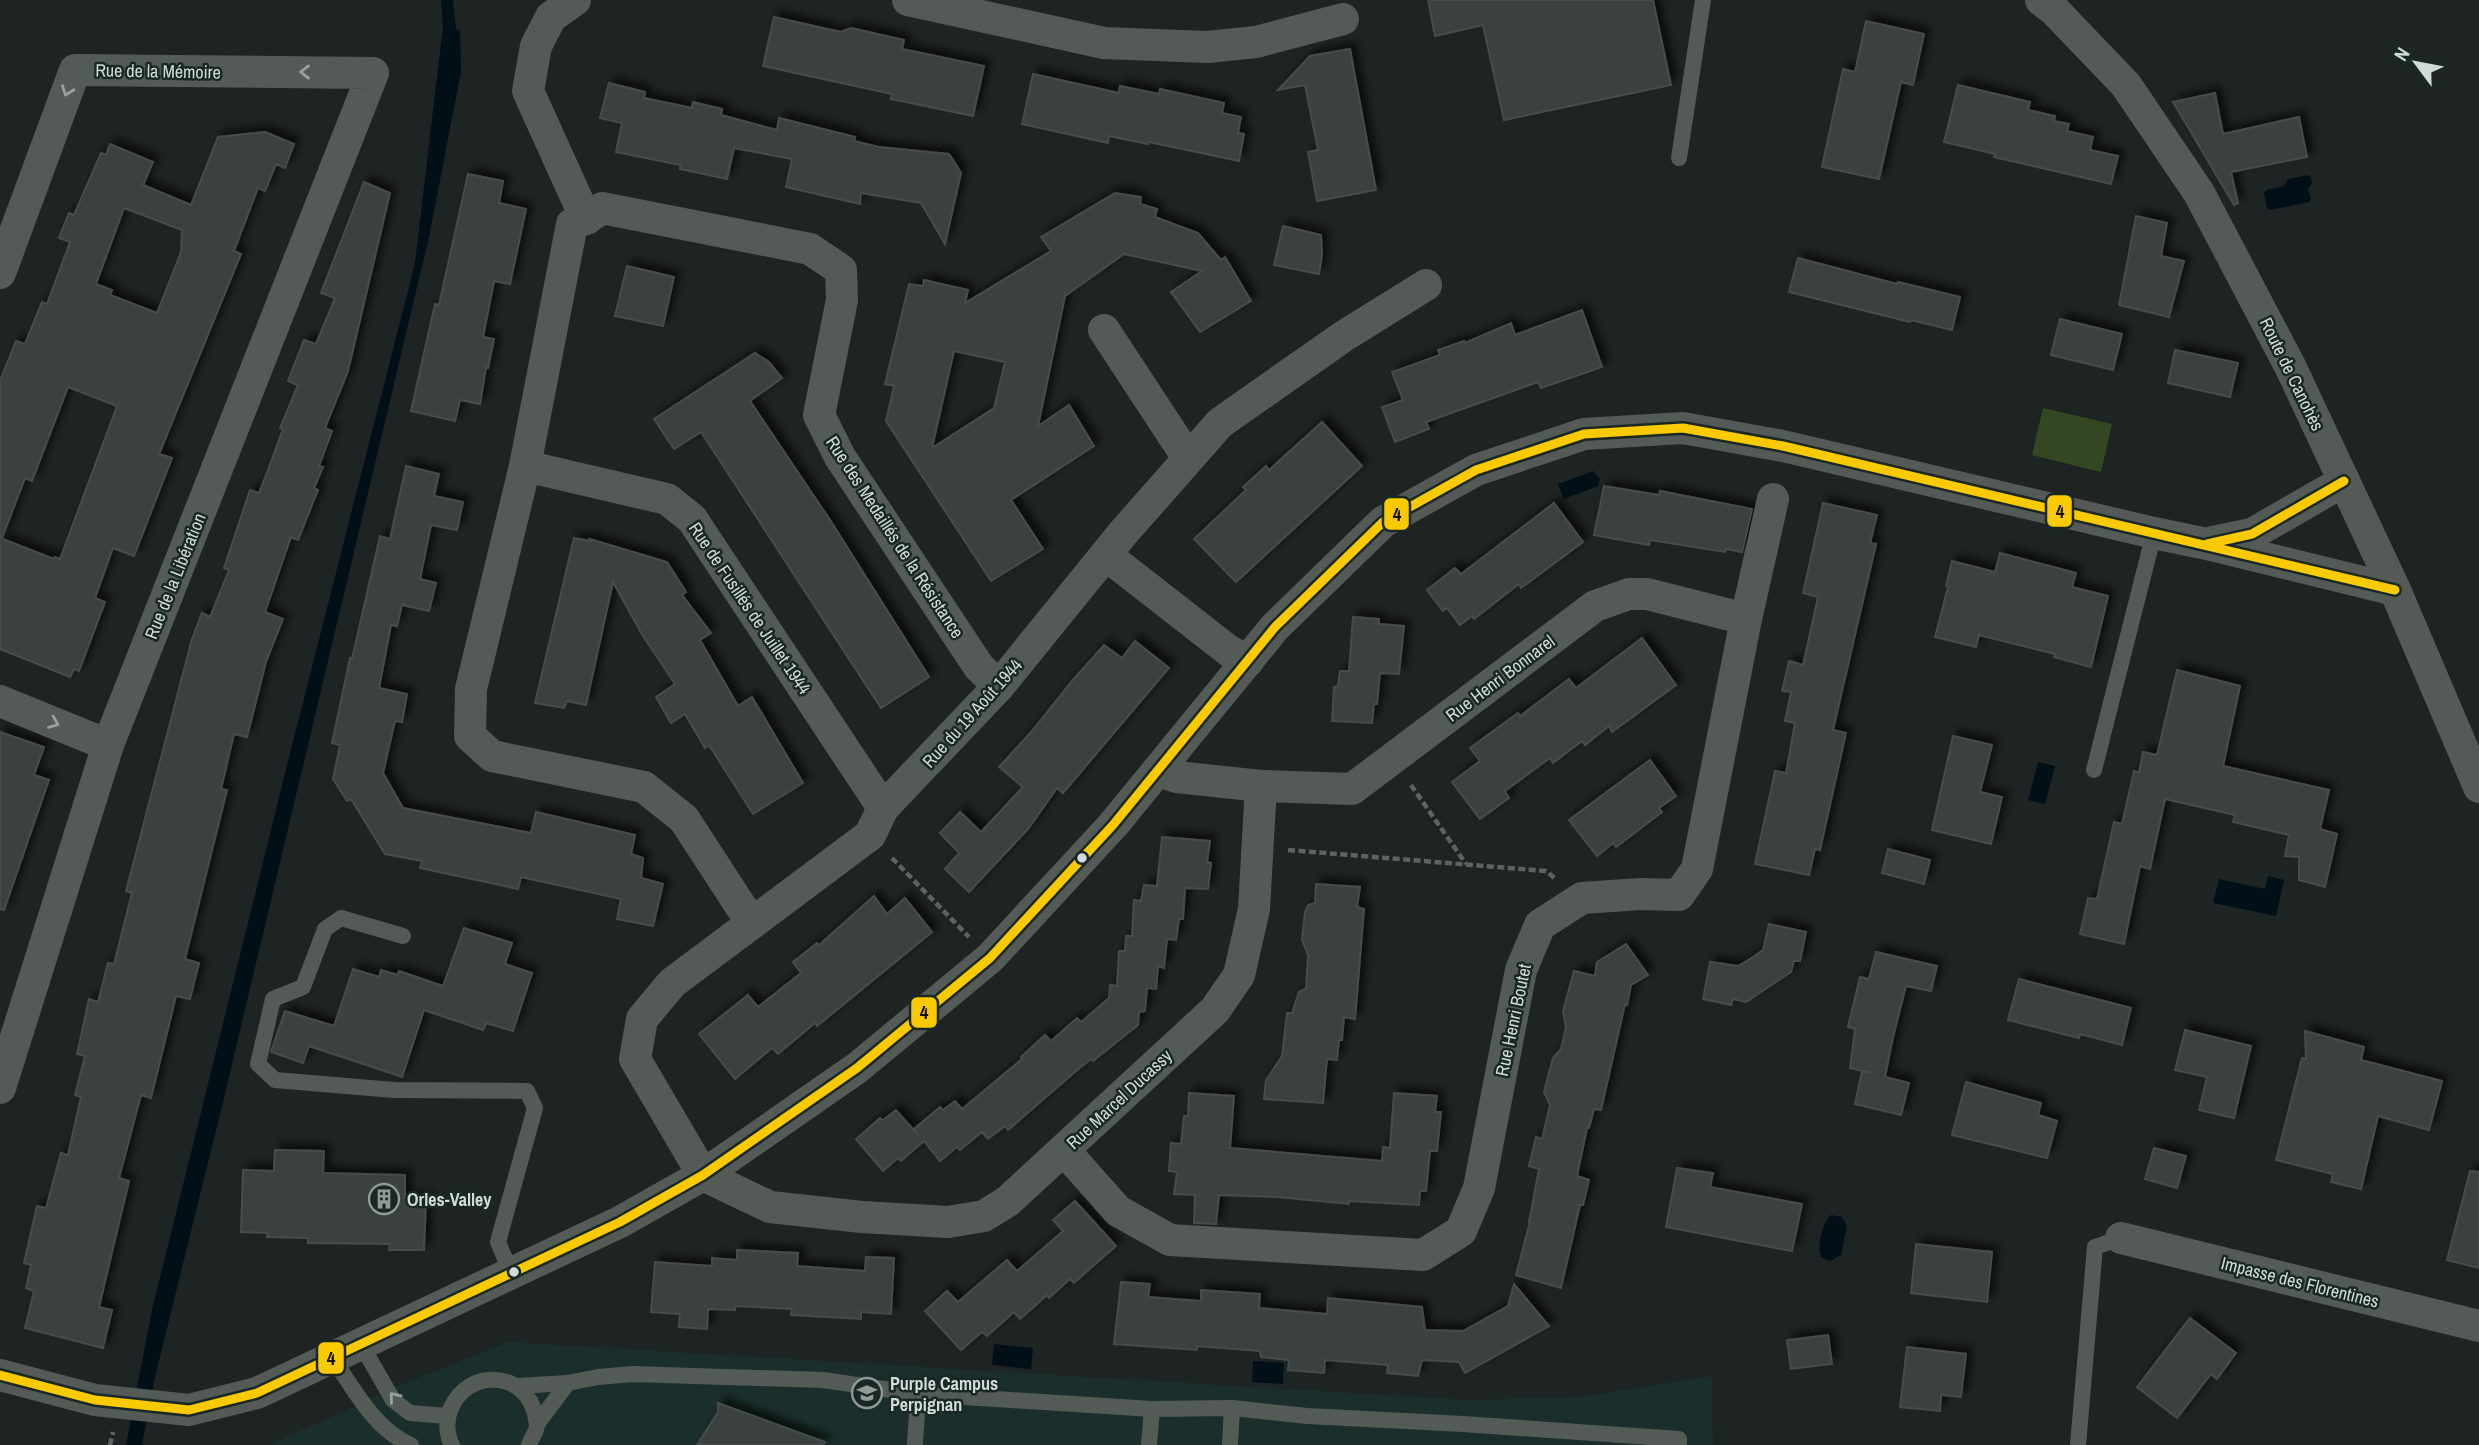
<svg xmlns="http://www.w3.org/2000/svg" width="2479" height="1445" font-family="'Archivo Narrow',sans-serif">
	<defs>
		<filter id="shadow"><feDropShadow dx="6" dy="-6" stdDeviation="3.5" flood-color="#0009"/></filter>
	</defs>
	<rect width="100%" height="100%" fill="#1e2423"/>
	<polygon fill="#1a2f2b" points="509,1342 1468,1400 1581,1397 1712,1376 1713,1445 268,1445 363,1403 387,1390"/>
	<polygon fill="#354722" points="2043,408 2112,424 2101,472 2032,455"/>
	<g fill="#030f17">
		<polygon points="441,0 453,0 456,29 460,30 461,72 429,237 223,1102 154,1381 142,1445 126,1445 152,1310 290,753 415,263 443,26"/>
		<polygon points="2308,175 2311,177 2312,183 2308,189 2311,199 2309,202 2270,210 2267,208 2264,193 2266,190 2284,186 2288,179"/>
		<polygon points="1593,471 1600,479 1598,486 1564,499 1558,484"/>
		<polygon points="2038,762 2055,766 2045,804 2028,800"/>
		<polygon points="2268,876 2284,880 2276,916 2213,903 2219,879 2265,889"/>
		<path d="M1831,1215L1842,1217L1847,1226L1841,1255L1830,1261L1821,1257C1817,1245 1822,1223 1831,1215Z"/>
		<polygon points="994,1344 1033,1348 1031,1369 992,1365"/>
		<polygon points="1253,1361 1284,1363 1283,1384 1252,1382"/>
	</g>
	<g fill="#3b4040" stroke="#464c4c" stroke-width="2" fill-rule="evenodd" filter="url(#shadow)">
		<polygon points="1428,0 1653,0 1671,85 1504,120 1483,25 1435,36"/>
		<polygon points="774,17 841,32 851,28 904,40 902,49 984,66 973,116 891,99 892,94 763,66"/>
		<polygon points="1866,21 1924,34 1913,85 1901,82 1879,179 1822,167 1843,69 1855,72"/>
		<polygon points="1350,49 1376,190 1317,201 1308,152 1318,150 1305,85 1278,90 1310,56"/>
		<polygon points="1033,74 1119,93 1120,86 1159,94 1160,89 1224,103 1222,113 1241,117 1238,133 1244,134 1239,161 1149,142 1148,144 1109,136 1108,143 1022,124"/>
		<polygon points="609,83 645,92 644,98 692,108 693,102 722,109 721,115 777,130 779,118 855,137 854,141 879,147 949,154 961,173 945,244 921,203 861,193 860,204 786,187 792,159 734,148 727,179 680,169 680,165 616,152 622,123 600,118"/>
		<polygon points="1958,85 2030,102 2028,110 2055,116 2054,121 2069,124 2067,131 2093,137 2090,150 2118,156 2111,184 1994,157 1995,154 1944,142"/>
		<polygon points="2215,93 2223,134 2299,117 2307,157 2231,172 2238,203 2234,205 2173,102"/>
		<path d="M265,132L294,144L285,168L276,164L265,191L258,188L234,251L241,254L159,454L172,458L134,556L113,548L95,598L105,602L79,671L74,669L70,677L0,649V538L54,559L55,557L60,559L117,406L68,387L32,481L25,478L2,538H0V381L16,341L25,344L42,302L47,304L70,242L59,238L69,213L74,215L101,153L106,155L110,144L153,162L143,185L191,205L218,137ZM124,208L182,230L181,252L157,313L110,295L112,290L96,284Z"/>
		<polygon points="468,174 503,181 499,203 526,209 510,284 494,281 483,337 494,339 488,368 486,367 480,404 460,400 455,421 411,411 435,304 439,305"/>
		<polygon points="364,182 390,193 348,371 325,428 332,431 319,466 323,467 314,488 318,490 298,540 291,537 265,612 283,619 266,662 247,737 234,734 221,789 227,790 185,959 199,963 190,999 176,996 151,1098 141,1095 119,1178 129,1181 99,1307 112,1310 103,1348 25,1328 34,1291 26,1288 31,1265 24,1263 37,1206 46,1208 61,1153 68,1155 81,1097 75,1095 85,1056 77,1054 89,999 98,1002 108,963 114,964 132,893 126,891 192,639 202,613 210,617 229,570 224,568 250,490 259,493 268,470 283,429 280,428 298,385 288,381 304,340 316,344 335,298 321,293"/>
		<path d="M1115,193L1141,197L1140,204L1157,209L1155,217L1198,233L1221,260L1225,257L1251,301L1200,332L1171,292L1202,271L1124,254L1065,296L1038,426L1069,405L1094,446L1011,500L1043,549L991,581L886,421L894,386L885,384L909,284L923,286L924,280L968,290L965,303L1051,251L1041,237ZM954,351L1005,362L994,408L932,448Z"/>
		<polygon points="2136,216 2167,223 2161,256 2184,261 2169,317 2119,305"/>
		<polygon points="1283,226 1321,235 1322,254 1319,274 1274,265"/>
		<polygon points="1798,258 1897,284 1898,282 1960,297 1952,330 1911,320 1910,322 1789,292"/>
		<polygon points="627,266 674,277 663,326 615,316"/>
		<polygon points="1582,310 1602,367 1541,388 1538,382 1426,422 1429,429 1395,442 1382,407 1403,400 1392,372 1440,355 1438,350 1464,341 1465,343 1511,323 1515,335"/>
		<polygon points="2060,319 2122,334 2113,370 2051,355"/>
		<polygon points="2175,350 2238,363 2230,397 2168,383"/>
		<polygon points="755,353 769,362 782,378 750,401 832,523 929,677 881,708 701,432 674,449 654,419"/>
		<polygon points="1322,422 1362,466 1236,582 1194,539 1246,490 1243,487 1266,466 1269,470"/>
		<polygon points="406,466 439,474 434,496 463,502 457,530 431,525 420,579 436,583 429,611 402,605 397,626 391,625 379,688 407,694 402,722 395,721 383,773 403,808 531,833 536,812 635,835 631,854 643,858 641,878 663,884 653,926 617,919 621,899 521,877 518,889 420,868 422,861 385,854 351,799 347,801 333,779 340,745 332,743 350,658 352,659 380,536 390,539"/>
		<polygon points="1604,486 1659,495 1660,491 1752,509 1742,552 1726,549 1725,552 1650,540 1649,545 1594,535"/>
		<polygon points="1554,503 1583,542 1521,588 1519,584 1474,619 1472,616 1460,625 1447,608 1443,611 1427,590 1455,568 1461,574"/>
		<polygon points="1823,503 1877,515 1870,543 1876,544 1833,730 1846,733 1820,850 1815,849 1809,875 1755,864 1775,771 1786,773 1795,723 1785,721 1791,692 1782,691 1789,661 1803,665 1818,597 1803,593"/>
		<polygon points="574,538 591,541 590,539 667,562 686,592 682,595 711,633 700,640 738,706 752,697 803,783 753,814 709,745 705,748 685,714 671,723 656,697 675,684 643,636 613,582 586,705 567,701 564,708 535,703"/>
		<polygon points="2000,553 2076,573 2072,587 2108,596 2091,667 2054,657 2055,654 1979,635 1976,647 1935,637 1948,587 1946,586 1952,561 1995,572"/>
		<polygon points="1353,617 1379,619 1379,624 1404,626 1399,674 1380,673 1377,704 1374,704 1372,723 1332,721 1334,687 1338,686 1340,671 1349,671"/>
		<polygon points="1642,638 1676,685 1612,732 1609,726 1585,745 1582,741 1553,763 1550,758 1505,791 1509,798 1480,819 1452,782 1480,761 1470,748 1518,713 1520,716 1569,679 1576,688"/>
		<polygon points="1135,641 1169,668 1063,793 1057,788 1028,829 969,892 945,869 959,853 940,833 960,812 981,832 1023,787 999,767 1032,731 1072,681 1104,645 1122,658"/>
		<polygon points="2177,670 2240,686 2223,766 2329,790 2320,829 2337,834 2325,887 2299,880 2299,857 2285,856 2289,835 2233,822 2235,815 2165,799 2150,869 2140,866 2124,944 2080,934 2088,898 2097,899 2114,822 2122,824 2134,771 2139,773 2143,752 2157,755"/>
		<polygon points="0,732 44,747 34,775 49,780 4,910 0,909"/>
		<polygon points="1953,736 1992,745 1980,792 2002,797 1991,844 1932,830"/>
		<polygon points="1650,760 1676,796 1659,808 1662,812 1616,847 1613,843 1597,856 1569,820"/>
		<polygon points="1162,837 1210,841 1207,862 1211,863 1208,889 1185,888 1183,919 1179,919 1176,940 1167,939 1164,968 1158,966 1156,989 1147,988 1145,1011 1139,1012 1138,1025 1093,1061 1091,1059 1076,1071 1008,1130 1005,1126 988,1139 982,1132 960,1150 957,1147 940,1161 924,1141 901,1161 898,1158 883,1171 856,1139 880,1118 883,1120 896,1110 918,1135 914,1129 940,1107 943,1110 955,1101 962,1109 1022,1059 1021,1057 1045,1035 1051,1041 1077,1018 1081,1022 1109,998 1110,985 1117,986 1119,951 1125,951 1126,936 1132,936 1134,900 1141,901 1144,885 1157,886"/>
		<polygon points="1888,849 1930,860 1924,884 1882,873"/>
		<polygon points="1316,884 1360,887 1357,907 1364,909 1355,1019 1344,1017 1342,1040 1339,1040 1337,1060 1327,1059 1323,1103 1264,1099 1266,1080 1282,1056 1287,1013 1292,1013 1299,992 1306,988 1308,955 1302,940 1305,912 1308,905 1315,903"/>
		<polygon points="874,896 887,914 905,898 932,932 817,1026 815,1023 778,1054 772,1048 735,1079 699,1034 748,995 758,1007 801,973 793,962 817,943 819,945"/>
		<polygon points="1769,924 1806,932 1800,961 1794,961 1791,972 1746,1002 1733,999 1731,1005 1703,999 1710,962 1738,966 1750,959 1763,950"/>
		<polygon points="464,928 512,943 505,964 532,973 513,1031 486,1023 483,1030 424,1010 402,1077 309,1046 303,1063 271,1052 285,1011 334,1026 353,969 379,977 381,970 398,975 399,971 443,986"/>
		<polygon points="1626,944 1648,975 1631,985 1627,1005 1625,1004 1601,1110 1594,1109 1589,1128 1587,1128 1577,1176 1589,1180 1583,1205 1580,1205 1561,1288 1516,1275 1530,1222 1529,1222 1539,1169 1529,1166 1536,1137 1542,1139 1550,1105 1544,1092 1553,1058 1561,1049 1566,1027 1563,1011 1574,971 1595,976 1597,962"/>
		<polygon points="1876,952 1937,966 1931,991 1906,986 1893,1037 1885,1077 1909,1083 1901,1115 1855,1104 1862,1071 1871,1073 1850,1068 1855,1029 1848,1027 1860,977 1869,979"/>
		<polygon points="2019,979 2131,1008 2122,1045 2080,1034 2079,1038 2008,1020"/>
		<polygon points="2185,1030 2251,1046 2234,1118 2199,1110 2207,1077 2175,1070"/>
		<polygon points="2305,1031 2364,1047 2361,1060 2442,1081 2429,1130 2378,1116 2361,1189 2331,1182 2333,1174 2276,1160 2302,1058 2306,1059"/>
		<polygon points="1966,1082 2041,1103 2038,1115 2057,1121 2047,1158 1952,1135"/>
		<polygon points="1189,1093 1234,1096 1230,1148 1382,1161 1383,1147 1390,1148 1394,1093 1437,1096 1435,1112 1441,1112 1437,1151 1430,1151 1426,1191 1420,1191 1419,1205 1349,1201 1349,1204 1277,1197 1219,1195 1216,1224 1194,1223 1195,1195 1174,1194 1177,1172 1169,1171 1171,1143 1181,1144 1184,1116 1188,1116"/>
		<polygon points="2154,1148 2186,1156 2177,1188 2145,1179"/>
		<polygon points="275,1150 324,1151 323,1173 405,1175 405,1198 426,1198 424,1250 389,1250 390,1244 308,1243 308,1238 267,1237 268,1233 241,1232 243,1170 274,1171"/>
		<polygon points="1677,1168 1713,1173 1710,1187 1802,1204 1792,1251 1666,1227"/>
		<polygon points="2470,1171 2479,1172 2479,1268 2447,1260"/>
		<polygon points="1075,1201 1116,1246 1074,1283 1070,1279 1049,1298 1047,1295 1020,1319 1014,1312 987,1336 982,1332 961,1350 925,1311 947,1291 958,1302 1007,1260 1017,1271 1063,1231 1053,1220"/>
		<polygon points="1916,1244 1992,1252 1987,1302 1911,1293"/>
		<polygon points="737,1250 798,1253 797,1266 865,1271 866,1257 894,1258 891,1314 861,1312 861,1319 791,1315 792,1309 735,1306 735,1310 708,1309 707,1329 679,1327 680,1314 651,1312 655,1262 712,1266 712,1258 737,1260"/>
		<polygon points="1121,1282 1150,1284 1148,1297 1201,1301 1201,1290 1260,1294 1259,1308 1327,1314 1328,1298 1422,1307 1425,1330 1463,1331 1508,1306 1514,1284 1549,1326 1465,1373 1459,1362 1422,1360 1418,1376 1387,1373 1388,1365 1325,1360 1324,1373 1288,1370 1289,1360 1261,1357 1260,1351 1197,1346 1197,1350 1114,1344"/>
		<polygon points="2190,1318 2236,1353 2217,1379 2211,1374 2177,1418 2137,1387"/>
		<polygon points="1828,1335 1832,1364 1791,1369 1787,1340"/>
		<polygon points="1907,1347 1966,1354 1961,1397 1941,1395 1940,1411 1900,1407"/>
		<polygon points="718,1403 825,1442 824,1445 697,1445 718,1412"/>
	</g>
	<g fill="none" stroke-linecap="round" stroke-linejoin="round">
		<g stroke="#5d6360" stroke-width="4.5" stroke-dasharray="7 3.5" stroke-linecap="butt">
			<polyline points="1411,785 1466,864"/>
			<polyline points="1288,850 1546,871 1556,879"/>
			<polyline points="892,858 969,937"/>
			<polyline points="110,1445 113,1432"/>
		</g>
		<g stroke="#545b57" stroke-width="16">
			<polyline points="1679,158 1703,0"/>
			<polyline points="2094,770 2154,533"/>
			<polyline points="403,936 341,918 325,929 303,987 273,999 258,1064 275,1080 394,1090 527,1091 535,1108 498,1242 511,1273"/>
			<polyline points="362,1346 393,1400 410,1413 447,1416"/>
			<path d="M333,1359C355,1390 374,1429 411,1445"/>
			<polyline points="517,1386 568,1383 598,1377 633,1374 823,1380 918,1394 1152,1409 1232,1408 1307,1416 1463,1424 1679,1439 1679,1445"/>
			<polyline points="537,1424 568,1383"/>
			<path d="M452,1445C446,1434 446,1419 451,1408C468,1368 525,1371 535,1414C535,1415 537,1424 537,1425C537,1431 531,1439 529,1445"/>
			<polyline points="915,1445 918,1394"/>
			<polyline points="1149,1445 1152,1409"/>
			<polyline points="1230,1445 1232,1408"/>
			<polyline points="2078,1445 2095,1247 2121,1238"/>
		</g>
		<g stroke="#545b57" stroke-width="32">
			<polyline points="575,0 551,17 536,46 528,91 586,219"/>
			<polyline points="908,0 1104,43 1207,47 1256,42 1343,19"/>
			<polyline points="2041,0 2054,10 2126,85 2199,193 2291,368 2395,590 2479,787"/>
			<polyline points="0,273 75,70 373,73 108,745 0,1088"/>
			<polyline points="1104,330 1188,458"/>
			<polyline points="525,466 667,499 692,519 883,808"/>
			<polyline points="2213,542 2252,534 2344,481"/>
			<polyline points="1106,555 1229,651 1248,661"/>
			<polyline points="0,701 108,745"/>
			<polyline points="1158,771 1177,777 1261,786 1254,909 1239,975 1215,1010 1008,1201 984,1216 948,1222 862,1217 770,1207 703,1175 635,1059 642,1019 672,983 870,835 883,808 999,686 1123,533 1220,423 1344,336 1426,285"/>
			<polyline points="1261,786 1352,789 1595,606 1629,594 1647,594 1746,619"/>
			<polyline points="751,922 684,819 644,787 492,756 470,736 471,689 525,466 572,224 586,219 602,208 810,249 841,270 842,300 819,415 840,457 979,667 999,686"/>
			<polyline points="1064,1150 1118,1211 1170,1240 1423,1255 1461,1231 1479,1188 1521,970 1540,925 1582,898 1641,894 1679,895 1697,869 1746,619 1773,499"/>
			<polyline points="2121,1238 2479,1326"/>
			<polyline points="0,1375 95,1400 189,1410 257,1393 620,1222 703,1175 857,1068 990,958 1113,825 1275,627 1383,522 1476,470 1584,434 1683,428 1783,446 2154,533 2207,544 2395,590"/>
		</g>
		<g stroke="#1a2825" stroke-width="14">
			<g id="bus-1">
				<polyline points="2207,544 2252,534 2344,481"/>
				<polyline points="0,1375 95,1400 189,1410 257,1393 620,1222 703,1175 857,1068 990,958 1113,825 1275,627 1383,522 1476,470 1584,434 1683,428 1783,446 2395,590"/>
			</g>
		</g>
		<use href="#bus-1" stroke="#faca00" stroke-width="9"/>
	</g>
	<defs><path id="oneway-chevron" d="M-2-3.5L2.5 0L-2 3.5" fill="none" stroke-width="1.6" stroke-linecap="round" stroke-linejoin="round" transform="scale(1.75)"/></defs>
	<g stroke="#99a19e">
		<use href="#oneway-chevron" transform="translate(305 72) rotate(-179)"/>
		<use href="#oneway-chevron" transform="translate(67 91) rotate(110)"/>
		<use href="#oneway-chevron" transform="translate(54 723) rotate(22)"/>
		<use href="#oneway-chevron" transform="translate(394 1397) rotate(-129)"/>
	</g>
	<defs>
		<g id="building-ring" transform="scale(1.575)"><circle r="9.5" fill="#1a2825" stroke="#929a99" stroke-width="1.5"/><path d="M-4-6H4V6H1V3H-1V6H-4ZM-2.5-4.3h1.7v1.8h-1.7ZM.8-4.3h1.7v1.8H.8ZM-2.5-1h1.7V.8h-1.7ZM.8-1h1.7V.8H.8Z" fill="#929a99"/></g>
		<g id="university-ring" transform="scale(1.575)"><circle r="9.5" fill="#1a2825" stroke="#929a99" stroke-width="1.5"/><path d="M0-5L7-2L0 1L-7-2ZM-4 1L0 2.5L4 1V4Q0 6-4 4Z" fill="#929a99"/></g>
	</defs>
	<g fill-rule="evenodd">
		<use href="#building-ring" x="384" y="1199"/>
		<use href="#university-ring" x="867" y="1393"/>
	</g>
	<g fill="#d1dad8" stroke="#1a2825" stroke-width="2.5">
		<circle cx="1082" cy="858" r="6"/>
		<circle cx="514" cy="1272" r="6"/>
	</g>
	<g text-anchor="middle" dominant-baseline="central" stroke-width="5" stroke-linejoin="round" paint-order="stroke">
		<g font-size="18" fill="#d1dad8" stroke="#1a2825">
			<text transform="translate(158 71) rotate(1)">Rue de la Mémoire</text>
			<text transform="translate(2292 374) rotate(64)">Route de Canohès</text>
			<text transform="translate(895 537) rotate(57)">Rue des Medaillés de la Résistance</text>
			<text transform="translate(175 576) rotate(-68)">Rue de la Libération</text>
			<text transform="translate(750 608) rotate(56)">Rue de Fusillés de Juillet 1944</text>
			<text transform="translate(1500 678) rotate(-37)">Rue Henri Bonnarel</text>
			<text transform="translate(972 713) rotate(-48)">Rue du 19 Août 1944</text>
			<text transform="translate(1513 1020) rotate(-78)">Rue Henri Boutet</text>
			<text transform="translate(1119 1099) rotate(-43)">Rue Marcel Ducassy</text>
			<text transform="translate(2300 1282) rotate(14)">Impasse des Florentines</text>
		</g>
		<g font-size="18" font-weight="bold" fill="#d1dad8" stroke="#1a2825" text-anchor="start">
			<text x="407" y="1199">Orles-Valley</text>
			<text x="890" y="1383">Purple Campus<tspan x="890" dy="21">Perpignan</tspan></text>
		</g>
	</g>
	<g stroke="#1a2825" stroke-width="2.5">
		<rect x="2046" y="494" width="27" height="34" rx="7" fill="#faca00"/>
		<rect x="1383" y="497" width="27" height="34" rx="7" fill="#faca00"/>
		<rect x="910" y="996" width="28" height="33" rx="7" fill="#faca00"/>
		<rect x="317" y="1341" width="28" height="34" rx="7" fill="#faca00"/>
	</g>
	<g font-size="19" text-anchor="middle" font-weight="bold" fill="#111">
		<text x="2060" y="518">4</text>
		<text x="1397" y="521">4</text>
		<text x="924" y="1019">4</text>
		<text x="331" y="1365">4</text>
	</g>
	<g transform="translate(2416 63) rotate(302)" stroke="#1a2825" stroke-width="5" paint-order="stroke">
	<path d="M0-5L12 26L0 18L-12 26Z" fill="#d1dad8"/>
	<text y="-10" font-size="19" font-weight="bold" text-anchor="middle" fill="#d1dad8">N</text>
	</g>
</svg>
